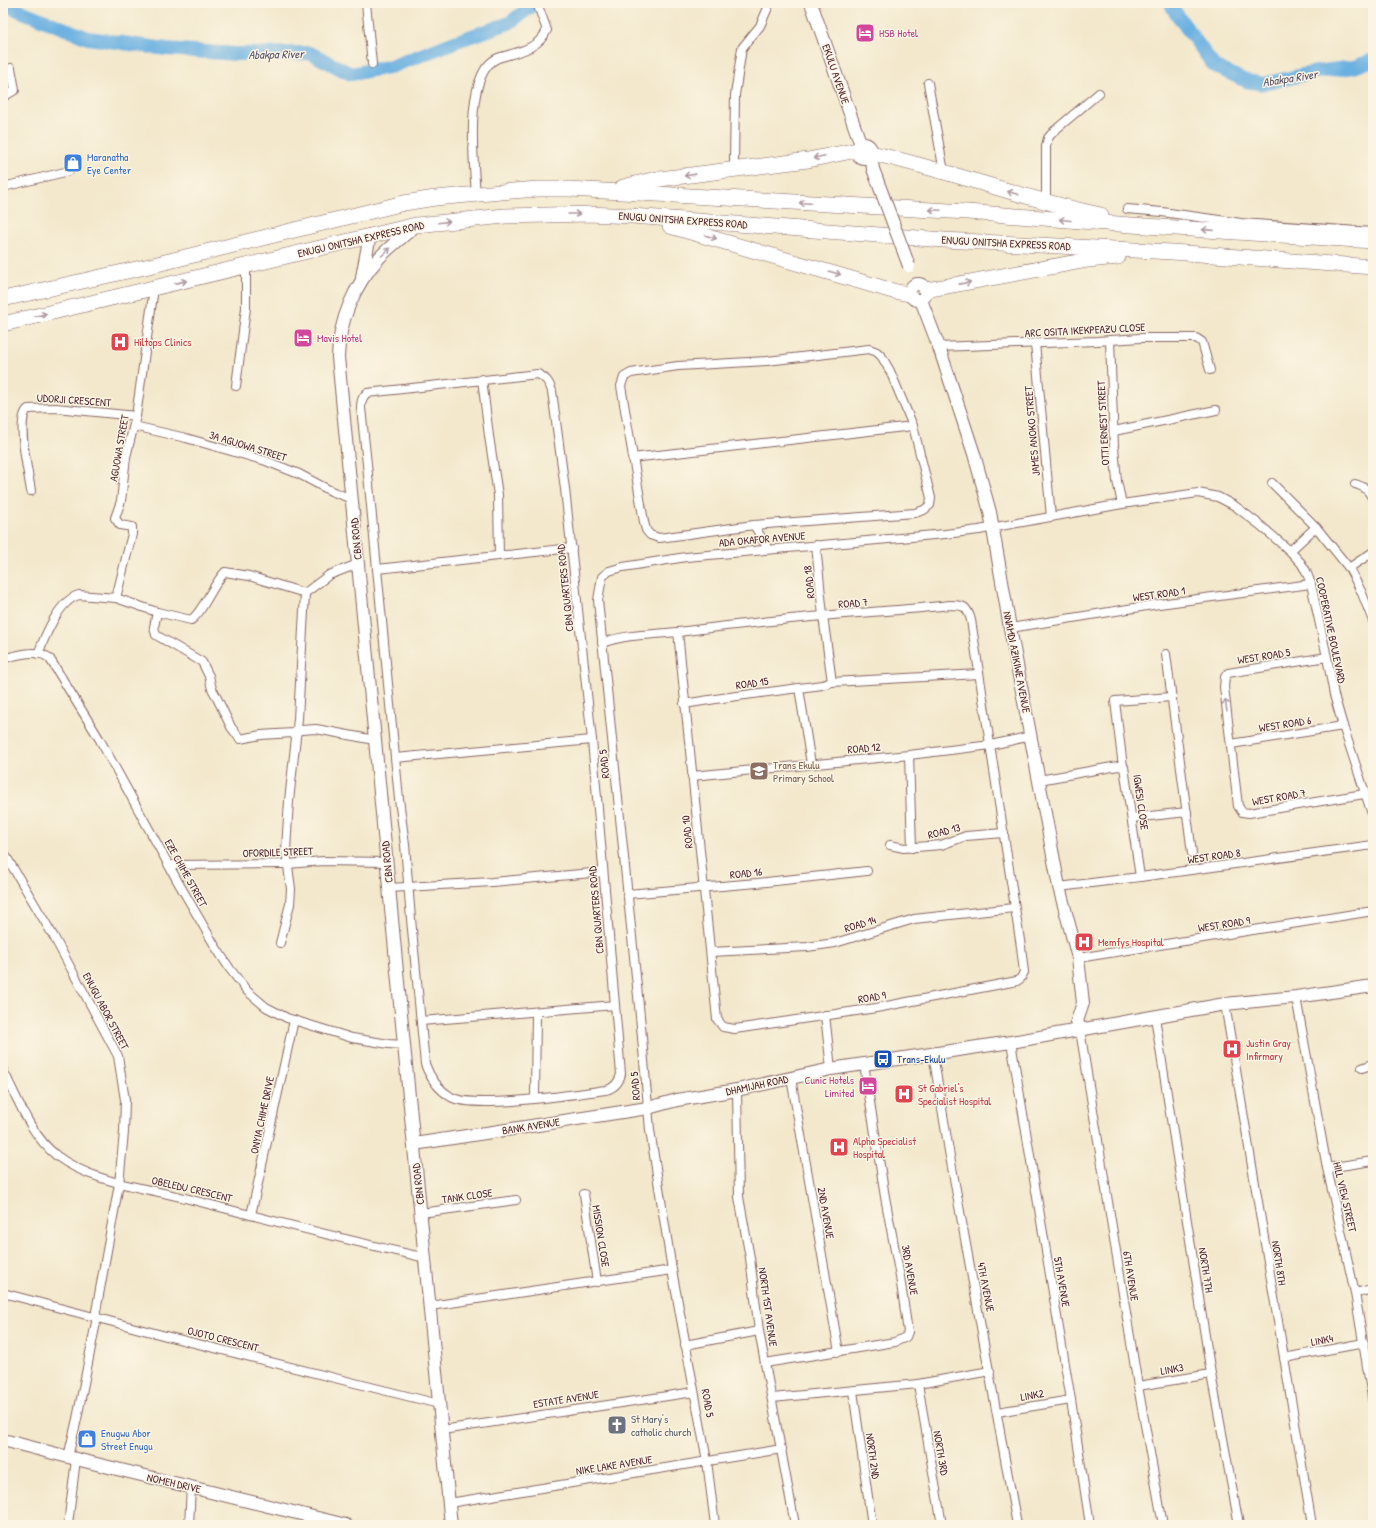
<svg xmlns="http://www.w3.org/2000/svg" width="1376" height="1528" font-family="'Patrick Hand',sans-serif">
	<rect width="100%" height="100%" fill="#fcf5e5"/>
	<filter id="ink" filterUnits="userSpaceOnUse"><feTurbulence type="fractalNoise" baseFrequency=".025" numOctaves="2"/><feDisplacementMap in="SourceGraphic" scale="8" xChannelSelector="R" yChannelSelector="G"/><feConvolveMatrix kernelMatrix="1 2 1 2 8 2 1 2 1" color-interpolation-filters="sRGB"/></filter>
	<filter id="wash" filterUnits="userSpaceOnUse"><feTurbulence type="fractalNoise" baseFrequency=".012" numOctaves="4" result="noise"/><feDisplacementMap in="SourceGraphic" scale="16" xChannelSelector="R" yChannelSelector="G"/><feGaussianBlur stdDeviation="0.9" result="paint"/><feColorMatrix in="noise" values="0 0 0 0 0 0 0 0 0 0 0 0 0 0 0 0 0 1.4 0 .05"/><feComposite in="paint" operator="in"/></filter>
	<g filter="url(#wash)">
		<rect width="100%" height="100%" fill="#f3e8cc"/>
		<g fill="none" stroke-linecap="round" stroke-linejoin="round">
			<g stroke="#6bb0e1" stroke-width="14">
				<polyline points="1171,3 1173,9 1214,66 1246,81 1263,84 1316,72 1354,67 1373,60"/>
				<polyline points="3,4 88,38 166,49 236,54 310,53 351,74 393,66 460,40 509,23 536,3"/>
			</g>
		</g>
	</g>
	<g filter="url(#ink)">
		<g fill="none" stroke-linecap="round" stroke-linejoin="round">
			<g stroke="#856563" stroke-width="10">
				<g id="street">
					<polyline points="366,3 372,64"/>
					<polyline points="928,83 944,172"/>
					<polyline points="3,97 15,90 11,68"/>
					<polyline points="734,162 735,95 742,48 760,26 770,3"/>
					<polyline points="3,187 69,171"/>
					<path d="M476,195C474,164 463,72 498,58C516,52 538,50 547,30L538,6"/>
					<polyline points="1046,203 1046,146 1048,138 1054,131 1099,93"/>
					<polyline points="1127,209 1162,212 1241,223 1373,232"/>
					<polyline points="1110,340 1114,447 1117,481 1122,504"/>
					<polyline points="1035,343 1051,517"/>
					<polyline points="939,347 1097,341 1140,338 1196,338 1202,342 1210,370"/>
					<polygon points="869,349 877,352 882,357 890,371 898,390 913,426 931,498 930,505 924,510 915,513 754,525 659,538 650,535 646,530 644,522 621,386 624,377 631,373 678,366 767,361"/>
					<path d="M538,374C546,378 549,382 552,391L565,489L592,740L621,1074C619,1083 614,1088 606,1090C574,1094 475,1110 451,1097C438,1089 430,1078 425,1064L411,919L405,845L399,799L367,464L361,408C361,401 362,397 367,393Z"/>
					<polyline points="482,379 489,436 498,495 499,556"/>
					<polyline points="236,386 246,308 246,266"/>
					<polyline points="134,426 186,438 266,461 299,474 331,491 352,499"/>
					<polyline points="1114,431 1216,410"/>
					<polyline points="632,458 913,426"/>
					<polyline points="1272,483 1316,527 1349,568 1373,552"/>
					<path d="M1355,484C1365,487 1369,490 1373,500"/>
					<path d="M31,491C29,475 15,419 28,409L56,408L136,416"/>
					<polyline points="754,525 768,549"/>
					<polyline points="816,545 823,616 832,682"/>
					<polyline points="1290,551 1316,527"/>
					<polyline points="1349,568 1361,591 1373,621"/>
					<polyline points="377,569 572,548"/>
					<polyline points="305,593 329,575 358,564"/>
					<polyline points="116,598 132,534 132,527 120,525 115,518 121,501 126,457 136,416 154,288"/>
					<polyline points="157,612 154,627 156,635 202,662 209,676 212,689 215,694 231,727 240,739 261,735 293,733 301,730 316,729 375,740"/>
					<polyline points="1010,628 1159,604 1311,584"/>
					<path d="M602,643C629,633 658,635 686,631C731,625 777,620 823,616C865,612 908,610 950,605C964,605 967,606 971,620L1021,947L1024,972L1021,978L1017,981L876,1008L735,1029L723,1027L717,1019L678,632"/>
					<path d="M38,654C45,636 59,600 79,595L116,598L157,612L191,620C203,612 213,584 225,572L249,576L305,593"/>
					<polyline points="1166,654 1192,853"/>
					<polyline points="1327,657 1228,673 1225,677 1224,687 1238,806 1242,812 1249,813 1364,794"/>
					<path d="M3,659C16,655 39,648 50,659L100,740L178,882L215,946L230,969L247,991L266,1007L287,1018L352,1038L389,1044L404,1045"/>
					<polyline points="799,688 811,764"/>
					<polyline points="684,704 722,698 822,685 832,682 979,674"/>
					<polyline points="1231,744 1343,726"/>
					<polyline points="909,755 912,848"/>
					<polyline points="395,758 592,740"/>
					<polyline points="1123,767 1115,701 1172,697"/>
					<polyline points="692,776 909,755 991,745 1031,736"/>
					<polyline points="1039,780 1118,766 1124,767 1140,877"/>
					<polyline points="1132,818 1187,812"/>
					<polyline points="890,845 904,848 941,845 966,836 1004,833"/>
					<polyline points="3,851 54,937 118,1056 125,1100 124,1132 119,1184 95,1317"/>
					<polyline points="169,865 288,864 323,861 387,862"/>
					<polyline points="1059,887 1140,877 1373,845"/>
					<polyline points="389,888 492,882 603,872"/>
					<polyline points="627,894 757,883 867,871"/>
					<polyline points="280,943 290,904 291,889 286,851 287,833 289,801 298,719 305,593"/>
					<polyline points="711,952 807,947 835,943 914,919 1014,908"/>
					<polyline points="1078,958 1373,911"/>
					<polyline points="1296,997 1327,1168 1355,1293 1373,1403"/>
					<polyline points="1225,1004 1312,1525"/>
					<polyline points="825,1015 831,1069"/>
					<polyline points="1155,1017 1211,1374 1239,1525"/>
					<polyline points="421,1021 615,1005"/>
					<polyline points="1080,1030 1138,1386 1163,1525"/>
					<polyline points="1011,1042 1071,1400 1090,1525"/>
					<polyline points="933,1054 949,1151 1017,1525"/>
					<polyline points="1362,1068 1373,1064"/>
					<path d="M3,1070C18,1099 30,1135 57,1156C93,1183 143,1187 185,1198C265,1219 345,1240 426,1258"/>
					<polyline points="791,1078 839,1352"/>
					<polyline points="737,1090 739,1197 750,1258 759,1331 795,1525"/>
					<polyline points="535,1098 536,1012"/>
					<polyline points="1327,1168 1373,1161"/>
					<polyline points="584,1194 597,1282"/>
					<polyline points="421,1213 516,1200"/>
					<polyline points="251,1215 294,1020"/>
					<polyline points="3,1293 166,1336 439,1404"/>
					<polyline points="1355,1293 1373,1289"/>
					<polyline points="430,1306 672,1270"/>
					<polyline points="685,1345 759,1331"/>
					<polyline points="1284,1358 1364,1343"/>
					<polyline points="765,1363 895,1342 906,1337 908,1332 900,1277 885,1197 864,1064"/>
					<polyline points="918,1384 942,1525"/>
					<polyline points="1138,1386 1211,1374"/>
					<polyline points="853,1391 872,1525"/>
					<polyline points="772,1398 918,1384 990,1371"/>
					<polyline points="997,1412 1071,1400"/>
					<polyline points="442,1430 694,1392"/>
					<polyline points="68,1457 77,1419 97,1317"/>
					<polyline points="449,1503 782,1449"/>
					<polyline points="68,1525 76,1459"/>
					<polyline points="189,1525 191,1487"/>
					<polyline points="715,1525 707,1461 672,1270 650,1130 641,1026 598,600 602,577 609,571 623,567 686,557 945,534 979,530 1122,504 1198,493 1218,497 1235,506 1260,525 1290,551 1301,563 1306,571 1311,584 1327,657 1334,695 1343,726 1373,817"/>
				</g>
			</g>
			<g stroke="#856563" stroke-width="14">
				<g id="secondary">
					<polyline points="811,3 861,145"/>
					<circle cx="864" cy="151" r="7"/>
					<polyline points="871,154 873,169 876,177"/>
					<path d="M416,225C404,236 390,246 379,258C354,285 339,321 338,357L375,740L404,1045L451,1525"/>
					<polyline points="362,277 370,235"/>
					<circle cx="918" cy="292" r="8"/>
					<polyline points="921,300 939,347 974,454 990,512 1010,628 1059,887 1078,958 1083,1003 1077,1021 1080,1030"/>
					<polyline points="414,1144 648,1108 677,1100 737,1090 831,1069 1011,1042 1225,1004 1296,997 1373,986"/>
					<polyline points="3,1440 76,1459 346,1525"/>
				</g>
			</g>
			<g stroke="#856563" stroke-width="16">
				<g id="highway">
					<path d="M871,153C949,170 1023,199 1101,215"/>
					<polyline points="623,187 652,180 808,160 857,150"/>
					<polyline points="670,226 893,291 909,294"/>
					<polyline points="926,290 1088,260 1118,257"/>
					<polyline points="3,299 145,267 404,203 435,198 501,192 538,189 569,189 967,212 1131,225 1373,241"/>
					<polyline points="3,324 416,225 505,216 589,214 632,216 944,240 1172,252 1373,267"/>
				</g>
			</g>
			<use href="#street" stroke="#fff" stroke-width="8"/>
			<use href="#secondary" stroke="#fff" stroke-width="12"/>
			<use href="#highway" stroke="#fff" stroke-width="15"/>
			<g stroke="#856563" stroke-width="14" stroke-linecap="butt">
				<polyline id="secondary-bridge" points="876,177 909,266"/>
			</g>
			<use href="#secondary-bridge" stroke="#fff" stroke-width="12"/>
		</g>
		<defs><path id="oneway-shaft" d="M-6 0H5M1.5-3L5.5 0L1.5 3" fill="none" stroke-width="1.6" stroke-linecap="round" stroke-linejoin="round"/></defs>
		<g stroke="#ae9aa0">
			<use href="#oneway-shaft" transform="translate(819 157) rotate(168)"/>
			<use href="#oneway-shaft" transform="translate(690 175) rotate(172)"/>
			<use href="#oneway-shaft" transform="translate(1013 193) rotate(-163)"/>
			<use href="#oneway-shaft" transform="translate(805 203) rotate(-177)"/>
			<use href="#oneway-shaft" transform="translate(935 210) rotate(-177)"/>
			<use href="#oneway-shaft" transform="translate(574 214)"/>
			<use href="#oneway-shaft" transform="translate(1065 220) rotate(-175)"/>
			<use href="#oneway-shaft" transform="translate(444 222) rotate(-7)"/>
			<use href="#oneway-shaft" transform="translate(1208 230) rotate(-176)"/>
			<use href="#oneway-shaft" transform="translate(711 237) rotate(16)"/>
			<use href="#oneway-shaft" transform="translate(386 252) rotate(-42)"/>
			<use href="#oneway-shaft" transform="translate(835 273) rotate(16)"/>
			<use href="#oneway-shaft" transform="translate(181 282) rotate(-13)"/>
			<use href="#oneway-shaft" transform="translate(965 283) rotate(-11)"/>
			<use href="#oneway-shaft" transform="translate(41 315) rotate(-13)"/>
			<use href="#oneway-shaft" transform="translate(1226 705) rotate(-98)"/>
		</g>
	</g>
	<defs>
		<g id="hotel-square" transform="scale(1)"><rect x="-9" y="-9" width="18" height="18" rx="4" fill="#d1479c" stroke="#fcf5e5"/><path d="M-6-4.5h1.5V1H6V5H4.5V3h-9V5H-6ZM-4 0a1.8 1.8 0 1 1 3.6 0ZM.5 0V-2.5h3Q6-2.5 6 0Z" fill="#fff"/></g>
		<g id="shop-square" transform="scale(1)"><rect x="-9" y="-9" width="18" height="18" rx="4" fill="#3f7fe0" stroke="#fcf5e5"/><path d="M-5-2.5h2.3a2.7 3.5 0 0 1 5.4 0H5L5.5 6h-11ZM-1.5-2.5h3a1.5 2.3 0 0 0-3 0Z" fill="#fff"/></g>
		<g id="hospital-square" transform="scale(1)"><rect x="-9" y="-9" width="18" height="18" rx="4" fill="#e0444e" stroke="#fcf5e5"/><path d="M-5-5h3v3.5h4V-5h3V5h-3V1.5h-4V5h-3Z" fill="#fff"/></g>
		<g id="school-square" transform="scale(1)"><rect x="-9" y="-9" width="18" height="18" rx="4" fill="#8d6e63" stroke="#fcf5e5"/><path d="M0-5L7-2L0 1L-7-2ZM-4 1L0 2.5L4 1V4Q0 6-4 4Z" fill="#fff"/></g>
		<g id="bus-square" transform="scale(1)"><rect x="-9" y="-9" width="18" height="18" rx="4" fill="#1a4fb4" stroke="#fcf5e5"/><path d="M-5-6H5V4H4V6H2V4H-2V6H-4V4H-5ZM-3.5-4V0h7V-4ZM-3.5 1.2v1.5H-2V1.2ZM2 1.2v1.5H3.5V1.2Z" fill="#fff"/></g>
		<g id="church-square" transform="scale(1)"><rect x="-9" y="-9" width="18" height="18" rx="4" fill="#6b7280" stroke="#fcf5e5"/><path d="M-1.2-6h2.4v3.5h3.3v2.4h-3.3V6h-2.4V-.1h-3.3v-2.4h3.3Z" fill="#fff"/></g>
	</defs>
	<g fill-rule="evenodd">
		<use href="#hotel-square" x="865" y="33"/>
		<use href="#shop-square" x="73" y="163"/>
		<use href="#hotel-square" x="303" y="338"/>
		<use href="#hospital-square" x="120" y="342"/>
		<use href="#school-square" x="759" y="771"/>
		<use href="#hospital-square" x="1084" y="942"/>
		<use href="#hospital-square" x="1232" y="1049"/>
		<use href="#bus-square" x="883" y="1059"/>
		<use href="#hotel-square" x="868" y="1086"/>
		<use href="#hospital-square" x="904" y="1094"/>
		<use href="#hospital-square" x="839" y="1147"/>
		<use href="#church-square" x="617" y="1425"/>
		<use href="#shop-square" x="87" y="1439"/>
	</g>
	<g text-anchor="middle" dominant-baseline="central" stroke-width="3" stroke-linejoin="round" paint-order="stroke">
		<g font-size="11" fill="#b23c85" stroke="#fcf5e5" text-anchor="start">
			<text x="879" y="33">HSB Hotel</text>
			<text x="317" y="338">Mavis Hotel</text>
			<text x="854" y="1080" text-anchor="end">Cunic Hotels<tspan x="854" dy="13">Limited</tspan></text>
		</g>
		<g font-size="11" fill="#4a1f2b" stroke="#fcf5e5">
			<text transform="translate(836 74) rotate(71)">EKULU AVENUE</text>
			<text transform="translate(683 220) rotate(4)">ENUGU ONITSHA EXPRESS ROAD</text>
			<text transform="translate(361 239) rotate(-13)">ENUGU ONITSHA EXPRESS ROAD</text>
			<text transform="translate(1006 243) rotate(3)">ENUGU ONITSHA EXPRESS ROAD</text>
			<text transform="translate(1085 330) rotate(-3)">ARC OSITA IKEKPEAZU CLOSE</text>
			<text transform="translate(74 400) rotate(4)">UDORJI CRESCENT</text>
			<text transform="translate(1103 423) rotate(-93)">OTTI ERNEST STREET</text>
			<text transform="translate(1032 431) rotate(-95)">JAMES ANOKO STREET</text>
			<text transform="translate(248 446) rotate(17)">3A AGUOWA STREET</text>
			<text transform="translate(119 448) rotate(-80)">AGUOWA STREET</text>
			<text transform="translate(356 539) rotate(-95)">CBN ROAD</text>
			<text transform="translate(762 539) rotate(-5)">ADA OKAFOR AVENUE</text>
			<text transform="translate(809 582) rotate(-96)">ROAD 18</text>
			<text transform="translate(565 588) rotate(-96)">CBN QUARTERS ROAD</text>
			<text transform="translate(1159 594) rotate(-8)">WEST ROAD 1</text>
			<text transform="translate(853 603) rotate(-4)">ROAD 7</text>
			<text transform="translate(1331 630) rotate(78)">COOPERATIVE BOULEVARD</text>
			<text transform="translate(1264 656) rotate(-9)">WEST ROAD 5</text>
			<text transform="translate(1017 662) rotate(79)">NNAMDI AZIKIWE AVENUE</text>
			<text transform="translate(752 683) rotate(-8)">ROAD 15</text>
			<text transform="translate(1285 724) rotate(-9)">WEST ROAD 6</text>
			<text transform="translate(864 748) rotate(-5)">ROAD 12</text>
			<text transform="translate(604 764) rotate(-96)">ROAD 5</text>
			<text transform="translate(1279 797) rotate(-10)">WEST ROAD 7</text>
			<text transform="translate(1141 802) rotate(82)">IGWESI CLOSE</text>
			<text transform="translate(944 831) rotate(-14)">ROAD 13</text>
			<text transform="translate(687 832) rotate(-96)">ROAD 10</text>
			<text transform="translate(278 852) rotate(-2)">OFORDILE STREET</text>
			<text transform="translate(1214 856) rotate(-8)">WEST ROAD 8</text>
			<text transform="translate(387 862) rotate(-95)">CBN ROAD</text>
			<text transform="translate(186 873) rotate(61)">EZE CHIME STREET</text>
			<text transform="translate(746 873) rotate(-6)">ROAD 16</text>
			<text transform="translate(596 910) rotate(-95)">CBN QUARTERS ROAD</text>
			<text transform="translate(860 924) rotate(-17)">ROAD 14</text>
			<text transform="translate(1224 924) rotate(-9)">WEST ROAD 9</text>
			<text transform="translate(872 997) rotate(-9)">ROAD 9</text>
			<text transform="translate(106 1011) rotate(62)">ENUGU ABOR STREET</text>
			<text transform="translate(757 1085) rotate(-12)">DHAMIJAH ROAD</text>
			<text transform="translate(635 1086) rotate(-95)">ROAD 5</text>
			<text transform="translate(262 1115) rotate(-78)">ONYIA CHIME DRIVE</text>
			<text transform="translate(531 1126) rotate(-9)">BANK AVENUE</text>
			<text transform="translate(418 1184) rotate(-96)">CBN ROAD</text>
			<text transform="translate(192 1189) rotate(13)">OBELEDU CRESCENT</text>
			<text transform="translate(467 1196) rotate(-8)">TANK CLOSE</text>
			<text transform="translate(1345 1197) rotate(77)">HILL VIEW STREET</text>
			<text transform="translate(826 1213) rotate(80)">2ND AVENUE</text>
			<text transform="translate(601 1236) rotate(81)">MISSION CLOSE</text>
			<text transform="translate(1279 1263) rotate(81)">NORTH 8TH</text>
			<text transform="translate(910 1270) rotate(80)">3RD AVENUE</text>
			<text transform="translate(1206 1270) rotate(81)">NORTH 7TH</text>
			<text transform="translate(1131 1276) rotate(81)">6TH AVENUE</text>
			<text transform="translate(1062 1282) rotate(80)">5TH AVENUE</text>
			<text transform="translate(986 1287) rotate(79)">4TH AVENUE</text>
			<text transform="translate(768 1307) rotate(82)">NORTH 1ST AVENUE</text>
			<text transform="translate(223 1339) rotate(14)">OJOTO CRESCENT</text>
			<text transform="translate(1322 1340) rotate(-11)">LINK4</text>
			<text transform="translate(1172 1369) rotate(-10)">LINK3</text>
			<text transform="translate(1032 1395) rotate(-10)">LINK2</text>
			<text transform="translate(566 1399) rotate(-9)">ESTATE AVENUE</text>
			<text transform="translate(708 1403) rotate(80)">ROAD 5</text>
			<text transform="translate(941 1453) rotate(80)">NORTH 3RD</text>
			<text transform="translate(873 1456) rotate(82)">NORTH 2ND</text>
			<text transform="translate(614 1465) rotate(-9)">NIKE LAKE AVENUE</text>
			<text transform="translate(174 1483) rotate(13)">NOMEH DRIVE</text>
		</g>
		<g font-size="11" fill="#366cbe" stroke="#fcf5e5" text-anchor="start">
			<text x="87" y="157">Maranatha<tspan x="87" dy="13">Eye Center</tspan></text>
			<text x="101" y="1433">Enugwu Abor<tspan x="101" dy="13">Street Enugu</tspan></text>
		</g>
		<g font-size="11" fill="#be3a42" stroke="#fcf5e5" text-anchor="start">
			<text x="134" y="342">Hiltops Clinics</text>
			<text x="1098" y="942">Memfys Hospital</text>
			<text x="1246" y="1043">Justin Gray<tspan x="1246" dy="13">Infirmary</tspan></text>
			<text x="918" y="1088">St Gabriel's<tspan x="918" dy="13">Specialist Hospital</tspan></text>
			<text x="853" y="1141">Alpha Specialist<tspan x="853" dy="13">Hospital</tspan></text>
		</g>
		<g font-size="11" fill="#785e54" stroke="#fcf5e5" text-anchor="start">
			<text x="773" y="765">Trans Ekulu<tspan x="773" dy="13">Primary School</tspan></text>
		</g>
		<g font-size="11" fill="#164399" stroke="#fcf5e5" text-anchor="start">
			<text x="897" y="1059">Trans-Ekulu</text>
		</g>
		<g font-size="11" fill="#5b616d" stroke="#fcf5e5" text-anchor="start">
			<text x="631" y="1419">St Mary's<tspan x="631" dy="13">catholic church</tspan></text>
		</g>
		<g font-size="12" font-style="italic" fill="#56526b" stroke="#fcf5e5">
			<text transform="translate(276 54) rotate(-1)">Abakpa River</text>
			<text transform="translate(1290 78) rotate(-9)">Abakpa River</text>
		</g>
	</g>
	<rect width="1376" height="1528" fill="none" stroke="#fcf5e5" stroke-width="16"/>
</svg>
